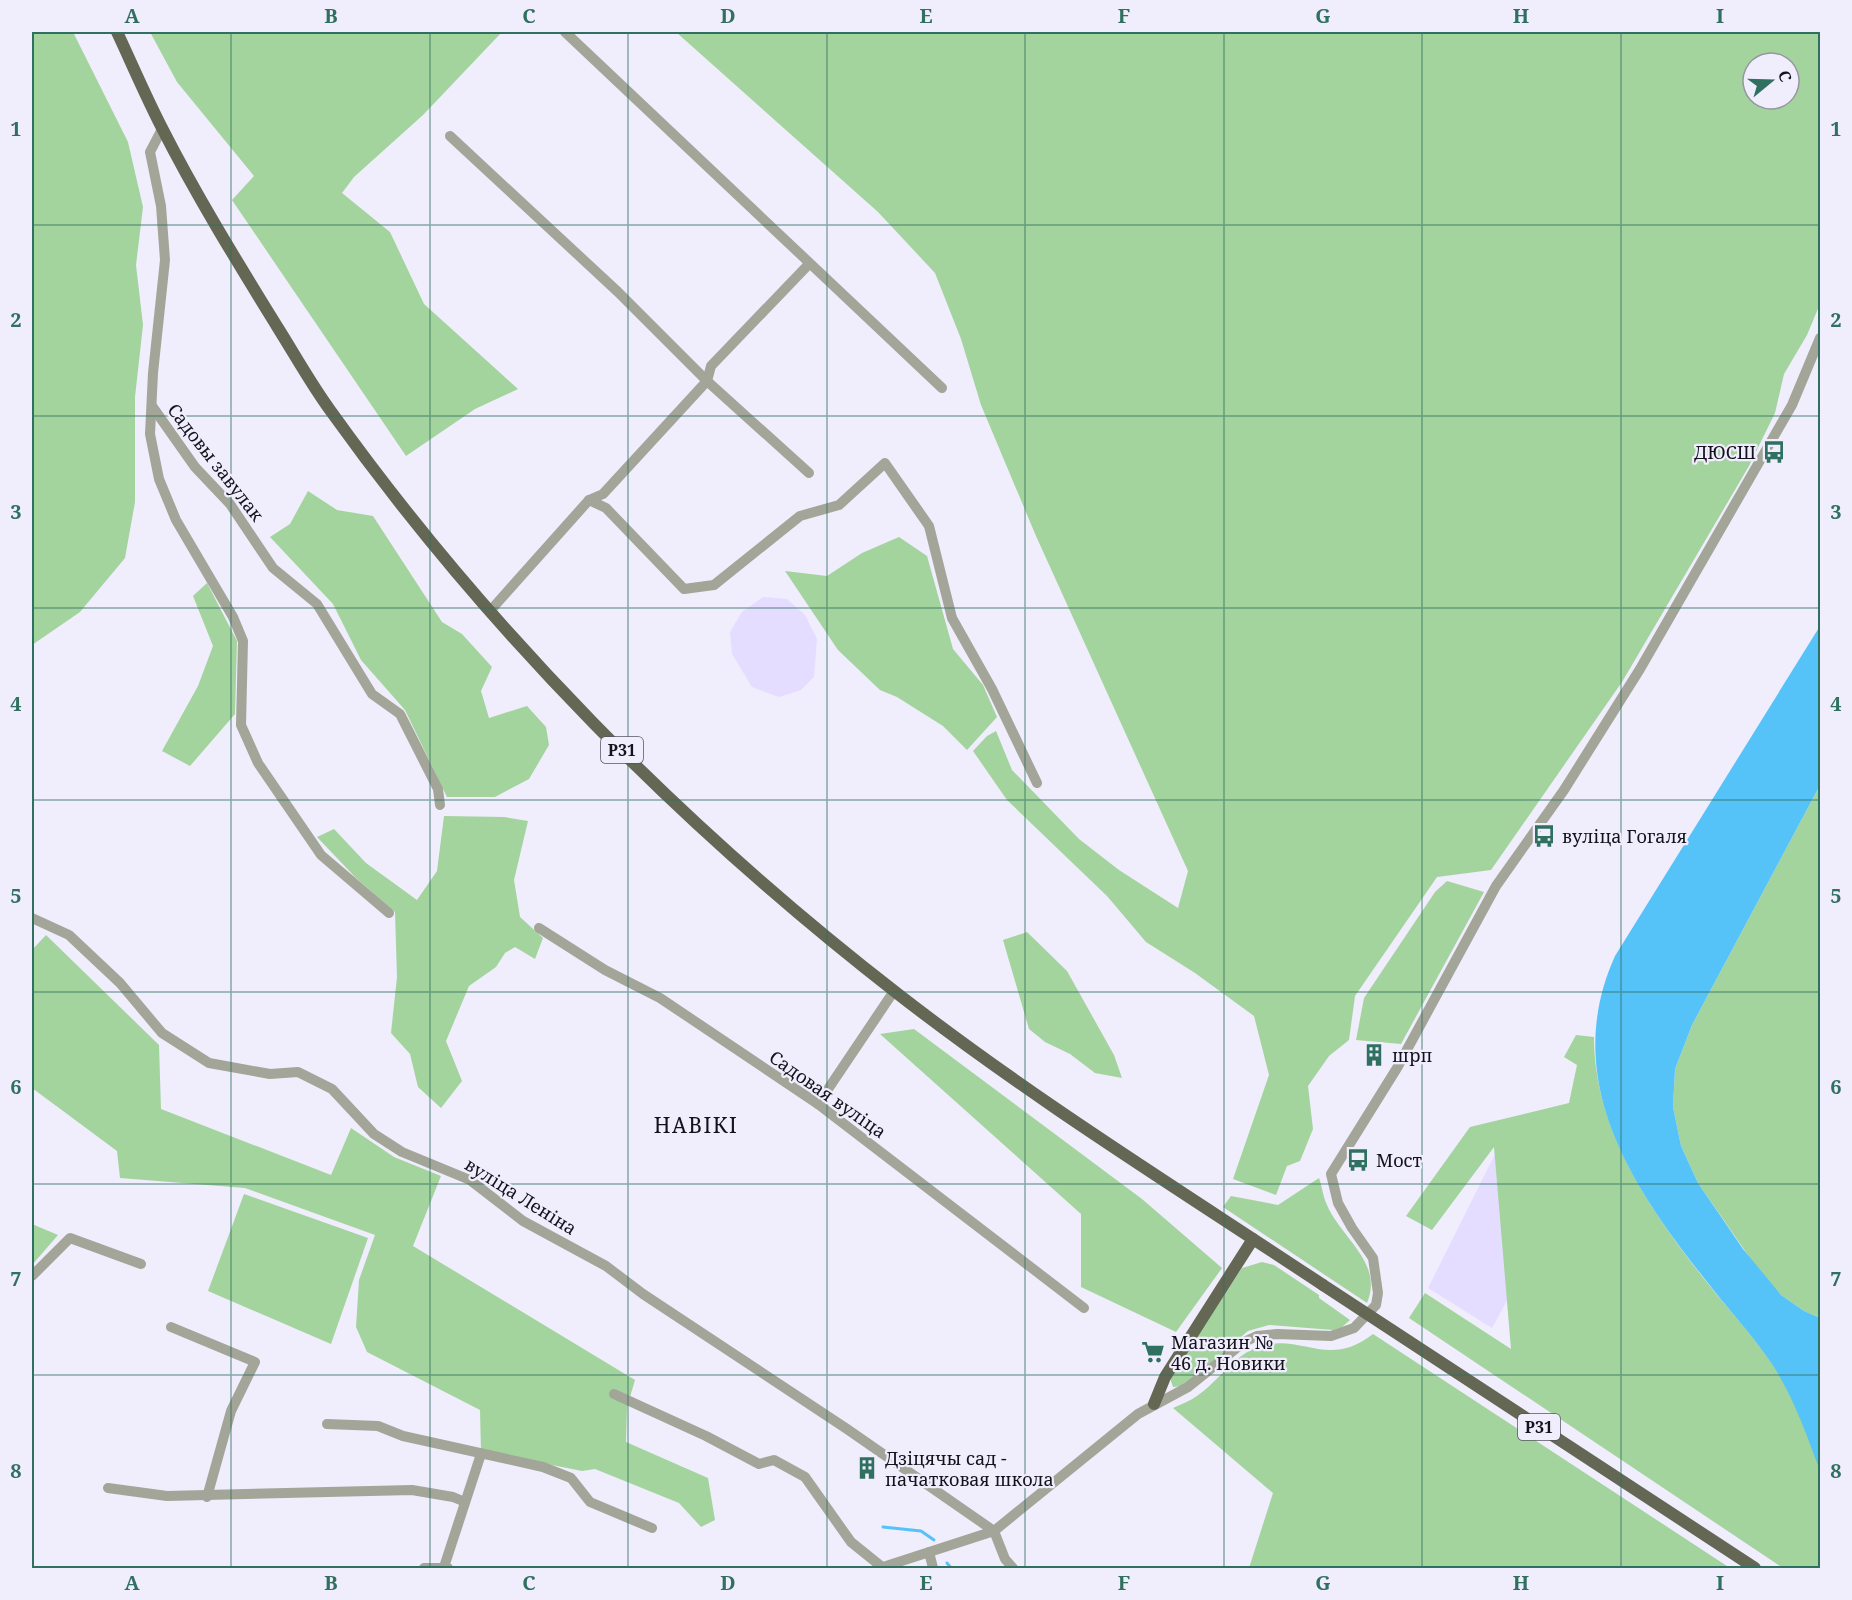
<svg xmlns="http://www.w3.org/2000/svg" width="1852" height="1600" font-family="'Noto Serif',serif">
	<rect width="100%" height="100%" fill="#f0edfd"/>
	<g fill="#e5ddff">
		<polygon points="763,597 787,599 805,615 817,639 814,677 801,690 779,697 752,687 732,654 730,632 742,612"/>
		<polygon points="1496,1152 1565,1195 1492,1328 1428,1288"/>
	</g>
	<g fill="#a3d49d" fill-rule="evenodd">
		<polygon points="32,32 73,32 128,142 143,207 136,265 143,325 135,397 135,502 125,558 80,612 32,645"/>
		<polygon points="150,32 502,32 423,115 354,177 342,193 390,232 424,304 518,389 475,409 406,456 232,200 254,176 177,82"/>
		<path d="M676,32H1820V304L1807,335L1784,374L1775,413L1749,466L1622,682L1491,870L1437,877L1355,996L1349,1040L1329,1056L1308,1086L1313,1129L1300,1161L1287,1166L1276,1195L1233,1179L1269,1075L1254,1016L1195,973L1146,942L1107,896L1007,800L973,751L987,736L996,731L1012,770L1079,839L1119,870L1178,908L1188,871L1036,536L981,405L961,339L935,273L878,212ZM1753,63H1789V99H1753Z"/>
		<polygon points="308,491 337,510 373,516 442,622 462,634 492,667 481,691 489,718 527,706 546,727 549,745 529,779 495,797 447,797 405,710 361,660 333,604 270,537 290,524"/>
		<polygon points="899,537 927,556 953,649 983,685 997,717 967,750 943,726 897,697 880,690 838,650 785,571 827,576 862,553"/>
		<polygon points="207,583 237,641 235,714 190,766 162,751 198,686 213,646 193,596"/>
		<polygon points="1820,785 1820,1318 1804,1311 1781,1295 1761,1274 1698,1183 1681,1146 1673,1107 1675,1069 1692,1025"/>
		<polygon points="444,816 504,817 528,821 514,880 520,917 543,938 535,959 515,947 505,953 496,967 469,986 446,1041 462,1081 441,1108 418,1087 410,1054 391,1033 397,977 395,912 356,878 317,837 334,829 366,863 417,900 437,871"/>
		<polygon points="1447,881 1484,892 1401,1044 1356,1040 1364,998 1435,892"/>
		<polygon points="1027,932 1067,971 1114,1055 1122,1078 1095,1073 1070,1054 1045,1042 1029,1029 1003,940"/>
		<polygon points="46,935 159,1045 161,1109 331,1175 351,1128 394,1157 441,1176 413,1246 635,1380 627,1407 626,1442 708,1478 715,1520 701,1527 679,1503 595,1469 582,1471 481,1451 480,1410 367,1352 356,1327 359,1280 375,1235 245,1188 120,1178 117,1151 32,1088 32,950"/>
		<polygon points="914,1029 1142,1199 1222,1268 1176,1332 1081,1287 1081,1214 880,1034"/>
		<path d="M1576,1035L1594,1037C1594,1129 1650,1210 1705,1280C1727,1308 1753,1335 1773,1365C1793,1396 1809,1434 1820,1469C1825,1487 1820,1546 1820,1568H1783L1409,1318L1425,1293L1511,1349L1494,1147L1432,1230L1406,1216L1470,1127L1569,1103L1577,1065L1564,1057Z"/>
		<path d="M1319,1178C1322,1186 1323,1197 1327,1205C1341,1238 1384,1263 1367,1303L1223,1207L1231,1196L1278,1205Z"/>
		<polygon points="244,1194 368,1238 331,1344 208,1291"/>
		<polygon points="32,1224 58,1235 32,1265"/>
		<polygon points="1262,1262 1274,1265 1319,1295 1319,1298 1350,1320 1342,1327 1333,1330 1269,1325 1248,1331 1183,1386 1173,1387 1170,1378 1242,1268"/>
		<path d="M1373,1334L1730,1568H1249L1273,1493L1173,1408C1181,1404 1190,1401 1197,1396C1219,1381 1233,1356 1258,1347C1301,1332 1327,1370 1373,1334Z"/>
	</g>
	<path fill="#55c2f8" d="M1820,626V785L1692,1025L1675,1069L1673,1107L1681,1146L1698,1183L1743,1249L1781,1295L1804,1311L1820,1318V1471C1807,1435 1793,1396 1772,1364C1752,1334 1726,1307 1704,1278C1630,1184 1560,1078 1615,956Z"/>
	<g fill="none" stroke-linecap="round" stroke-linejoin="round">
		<g stroke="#55c2f8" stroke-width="3">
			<polyline points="883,1527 921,1531 934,1540"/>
			<polyline points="947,1563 951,1568"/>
		</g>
		<g stroke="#a3a599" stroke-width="10">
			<polyline points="565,32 942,388"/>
			<polyline points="162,129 150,152 161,206 165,260 153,373 150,434 159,479 176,520 233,617 243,641 241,725 258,763 321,855 389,913"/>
			<polyline points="450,136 618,292 707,381 809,473"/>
			<polyline points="152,406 195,467 230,504 273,568 317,604 372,694 400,714 438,789 440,805"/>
			<polyline points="589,500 606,508 684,589 714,585 800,516 839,505 885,463 929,526 952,618 992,689 1037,783"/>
			<polyline points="490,611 589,500 603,494 707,381 711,366 809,264"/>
			<polyline points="32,918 69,935 120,983 162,1033 209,1063 270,1074 298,1072 332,1089 374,1134 402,1152 470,1180 523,1221 606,1266 643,1294 847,1429 994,1531"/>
			<polyline points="539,928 605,970 660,998 818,1104 1084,1308"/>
			<polyline points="818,1104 894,991"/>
			<polyline points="32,1276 70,1238 141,1264"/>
			<polyline points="171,1327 255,1362 231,1411 207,1497"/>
			<polyline points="614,1394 706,1436 759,1464 774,1460 805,1477 851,1542 882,1567"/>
			<polyline points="327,1424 378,1426 403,1436 543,1467 571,1478 590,1502 652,1528"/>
			<polyline points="108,1488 167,1496 412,1490 453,1497 465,1502"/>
			<polyline points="994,1531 1005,1559 1013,1568"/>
			<polyline points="929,1552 933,1568"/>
			<polyline points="444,1567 481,1454"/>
			<polyline points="424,1568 448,1568"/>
			<polyline points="880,1568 994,1531 1138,1414 1188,1387 1244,1342 1257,1336 1277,1334 1331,1336 1354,1328 1376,1305 1378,1293 1373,1258 1352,1228 1338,1203 1331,1174 1397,1068 1496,886 1564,790 1640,669 1792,405 1820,338"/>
		</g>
		<g stroke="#646753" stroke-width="12">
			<path d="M117,32C132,64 146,97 162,128C197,197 238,263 278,328C295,355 311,384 330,410C488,631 684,828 898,994C1033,1099 1180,1190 1323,1285"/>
			<polyline points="1154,1404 1165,1377 1253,1239"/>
		</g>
		<polyline stroke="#646753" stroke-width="12" points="1323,1285 1755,1568"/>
	</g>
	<path fill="none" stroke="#2f7060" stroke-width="1.5" stroke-opacity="0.55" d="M231,32V1568M430,32V1568M628,32V1568M827,32V1568M1025,32V1568M1224,32V1568M1422,32V1568M1621,32V1568M32,225H1820M32,416H1820M32,608H1820M32,800H1820M32,992H1820M32,1184H1820M32,1375H1820"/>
	<defs>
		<g id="bus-bare" transform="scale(1.8)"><path d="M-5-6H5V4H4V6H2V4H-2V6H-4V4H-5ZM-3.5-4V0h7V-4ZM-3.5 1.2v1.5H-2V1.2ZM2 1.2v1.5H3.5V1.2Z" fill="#2f7060" stroke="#f0edfd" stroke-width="2.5" paint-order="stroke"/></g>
		<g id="building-bare" transform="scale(1.8)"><path d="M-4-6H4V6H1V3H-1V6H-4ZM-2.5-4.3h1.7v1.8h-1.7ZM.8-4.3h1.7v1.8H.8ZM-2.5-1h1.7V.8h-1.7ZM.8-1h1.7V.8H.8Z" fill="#2f7060" stroke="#f0edfd" stroke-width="2.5" paint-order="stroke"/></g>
		<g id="supermarket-bare" transform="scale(1.8)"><path d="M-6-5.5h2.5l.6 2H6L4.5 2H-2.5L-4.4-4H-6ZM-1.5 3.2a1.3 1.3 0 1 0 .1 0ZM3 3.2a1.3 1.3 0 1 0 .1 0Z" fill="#2f7060" stroke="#f0edfd" stroke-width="2.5" paint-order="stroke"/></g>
	</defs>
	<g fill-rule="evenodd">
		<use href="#bus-bare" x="1774" y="452"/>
		<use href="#bus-bare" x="1544" y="836"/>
		<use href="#building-bare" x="1374" y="1055"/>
		<use href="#bus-bare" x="1358" y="1160"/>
		<use href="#supermarket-bare" x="1153" y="1352"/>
		<use href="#building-bare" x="867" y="1468"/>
	</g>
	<g text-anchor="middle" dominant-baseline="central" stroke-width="4.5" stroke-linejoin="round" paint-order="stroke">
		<g fill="#f0edfd" stroke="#56545f" stroke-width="1.5">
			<rect x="601" y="737" width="42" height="26" rx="4.5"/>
			<rect x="1518" y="1414" width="42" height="26" rx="4.5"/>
		</g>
		<g font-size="16" font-weight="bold" fill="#14121b">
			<text x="622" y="750">Р31</text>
			<text x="1539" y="1427">Р31</text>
		</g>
		<g font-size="18" fill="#14121b" stroke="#f0edfd" text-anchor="start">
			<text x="1756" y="452" text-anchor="end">ДЮСШ</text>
			<text x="1562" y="836">вуліца Гогаля</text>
			<text x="1392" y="1055">шрп</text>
			<text x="1376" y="1160">Мост</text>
			<text x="1171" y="1342">Магазин №<tspan x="1171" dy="21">46 д. Новики</tspan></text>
			<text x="885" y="1458">Дзіцячы сад -<tspan x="885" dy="21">пачатковая школа</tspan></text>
		</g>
		<g font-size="18" fill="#14121b" stroke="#f0edfd">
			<text transform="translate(216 462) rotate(52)">Садовы завулак</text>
			<text transform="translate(828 1094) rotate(35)">Садовая вуліца</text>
			<text transform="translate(521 1196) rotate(32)">вуліца Леніна</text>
		</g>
		<g font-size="21" letter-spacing="1.5" fill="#14121b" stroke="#f0edfd">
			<text x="696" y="1125">НАВІКІ</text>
		</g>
	</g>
	<rect width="1852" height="1600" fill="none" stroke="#f0edfd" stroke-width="66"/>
	<g transform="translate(1771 81) rotate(71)"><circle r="28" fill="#f0edfd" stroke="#9895a3" stroke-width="1.5"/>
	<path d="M0-4.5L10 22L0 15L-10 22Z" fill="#2f7060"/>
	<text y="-9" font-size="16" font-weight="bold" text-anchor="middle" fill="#14121b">С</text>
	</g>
	<rect x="33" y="33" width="1786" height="1534" fill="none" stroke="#2f7060" stroke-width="2"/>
	<g font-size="20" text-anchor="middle" font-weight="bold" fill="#2f7060">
		<text x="132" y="23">A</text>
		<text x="331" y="23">B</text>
		<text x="529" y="23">C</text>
		<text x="728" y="23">D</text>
		<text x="926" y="23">E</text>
		<text x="1124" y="23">F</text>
		<text x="1323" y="23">G</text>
		<text x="1521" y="23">H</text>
		<text x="1720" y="23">I</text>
		<text x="16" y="136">1</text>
		<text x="1836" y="136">1</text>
		<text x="16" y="327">2</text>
		<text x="1836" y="327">2</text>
		<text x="16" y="519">3</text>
		<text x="1836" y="519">3</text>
		<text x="16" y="711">4</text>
		<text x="1836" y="711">4</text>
		<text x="16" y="903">5</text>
		<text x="1836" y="903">5</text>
		<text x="16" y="1094">6</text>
		<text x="1836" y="1094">6</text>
		<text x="16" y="1286">7</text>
		<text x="1836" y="1286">7</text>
		<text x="16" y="1478">8</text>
		<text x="1836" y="1478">8</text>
		<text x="132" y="1590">A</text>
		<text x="331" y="1590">B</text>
		<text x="529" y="1590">C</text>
		<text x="728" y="1590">D</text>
		<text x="926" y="1590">E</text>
		<text x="1124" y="1590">F</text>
		<text x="1323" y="1590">G</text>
		<text x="1521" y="1590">H</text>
		<text x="1720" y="1590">I</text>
	</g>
</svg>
